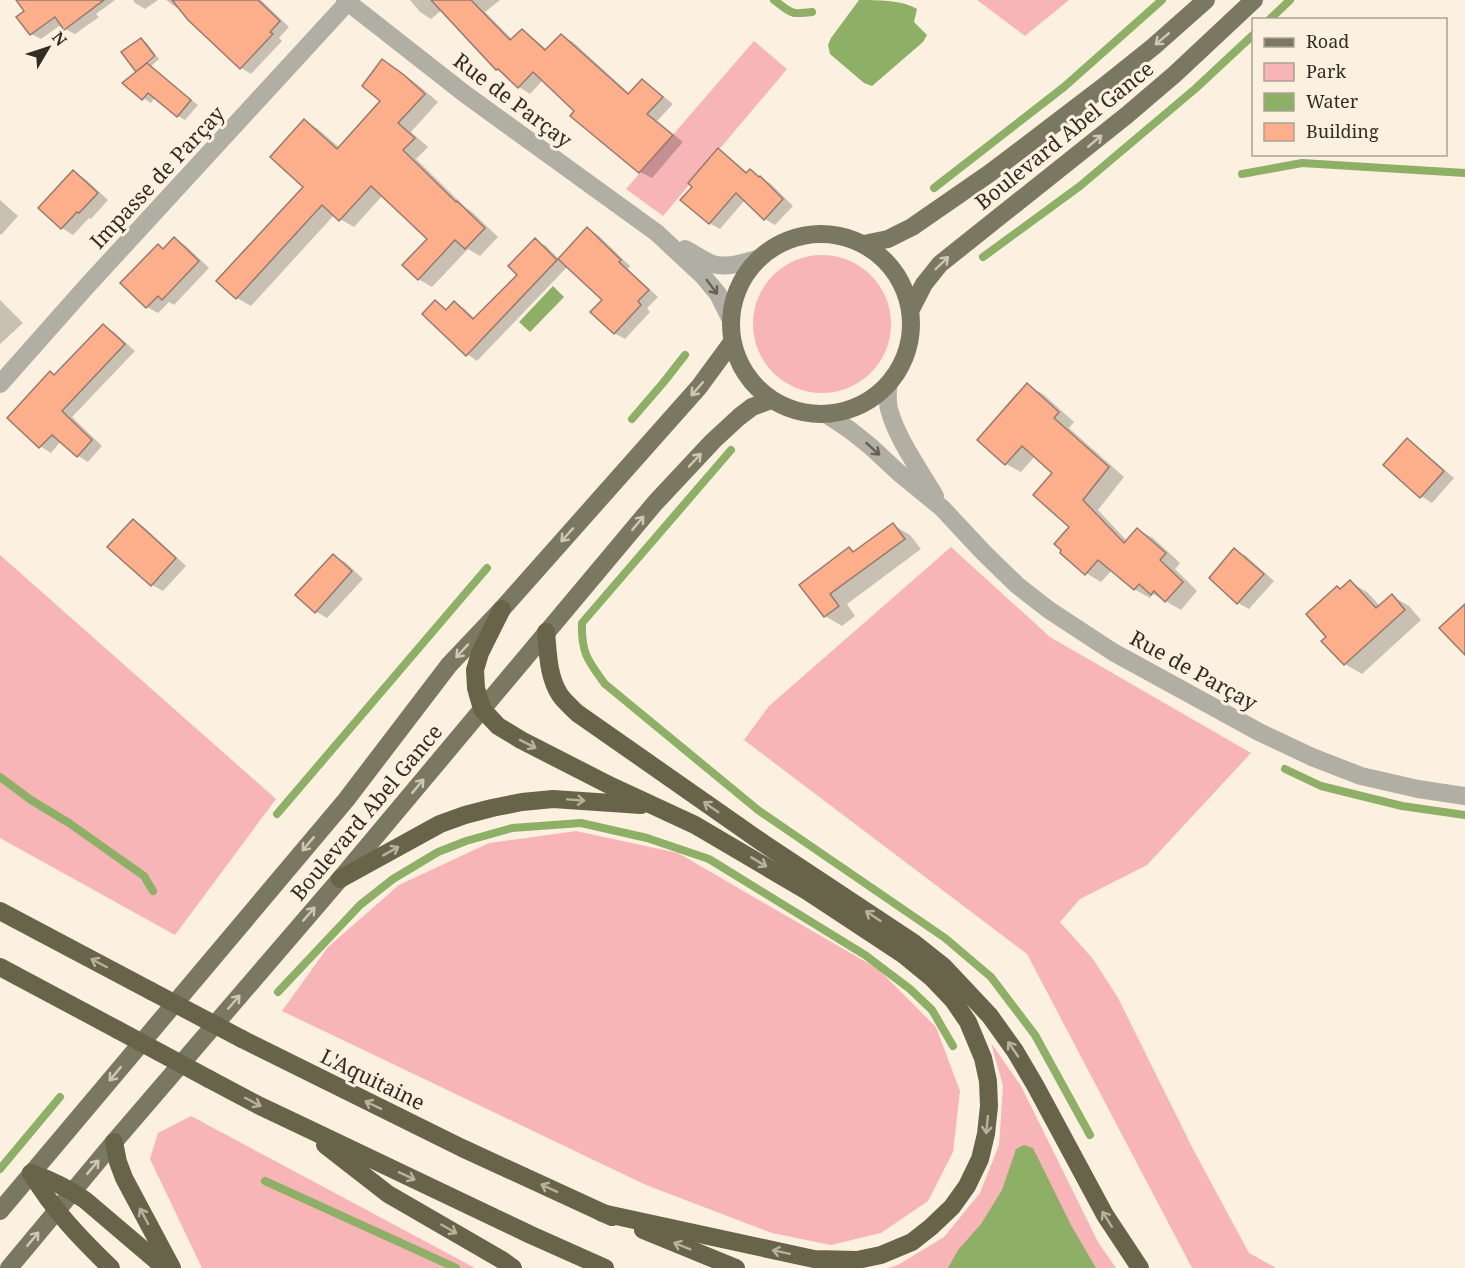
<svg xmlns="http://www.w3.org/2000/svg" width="1465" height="1268" font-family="'Noto Serif',serif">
	<rect width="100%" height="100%" fill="#fcf0e1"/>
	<g fill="#f8b5b8">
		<polygon points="977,0 1069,0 1025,36"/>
		<polygon points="754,41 787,69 663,216 626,189"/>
		<circle cx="822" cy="324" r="69"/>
		<polygon points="951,547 1050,637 1251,753 1147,865 1080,899 1060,922 1093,959 1118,998 1194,1151 1249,1253 1276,1268 1192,1268 1027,954 744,740 769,706"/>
		<polygon points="0,555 276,799 175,935 0,838"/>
		<polygon points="576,831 678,853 878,969 936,1027 960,1091 953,1152 928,1201 881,1233 831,1245 772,1233 646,1185 282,1011 328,947 399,885 489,843"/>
		<polygon points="991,1043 1021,1086 1098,1242 1116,1268 888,1268 898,1265 944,1237 980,1193 999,1145 1003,1086"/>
		<polygon points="191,1116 475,1268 202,1268 150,1159 158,1133"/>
	</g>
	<g fill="#8eaf66">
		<path d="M859,0C879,0 902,0 917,9L914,22L927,35L923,42L872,86L864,83L830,54L828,45L831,38Z"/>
		<polygon points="553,286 564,297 530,332 519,322"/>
		<polygon points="1024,1145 1033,1148 1071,1225 1096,1268 948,1268 958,1250 981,1224 1002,1190 1016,1149"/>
	</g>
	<g fill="#0003">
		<polygon points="18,0 115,0 96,14 99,17 75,34 65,29 62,24 41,39 31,34 26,11"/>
		<polygon points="133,0 158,0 145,9 135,3"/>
		<polygon points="166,0 261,0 289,27 279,38 282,41 251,74 241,68 189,19 179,6 177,8"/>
		<polygon points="410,0 500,0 485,12 513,40 522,31 533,38 547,50 562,36 573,42 630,94 642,81 653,88 673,104 657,121 683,142 652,178 640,172 572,116 576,111 543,80 530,94 519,87 504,73 497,69 442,10 431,19 420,12"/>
		<polygon points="141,39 146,42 155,54 136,70"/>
		<polygon points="157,56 159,59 150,67 198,105 185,120 178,116 155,97 151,103 143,98 138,72"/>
		<polygon points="383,61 397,69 418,85 438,102 411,132 428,147 416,159 466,208 471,211 498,237 480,256 468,249 432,287 418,279 429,239 383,195 354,227 340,219 335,214 251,306 237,298 305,187 304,121 318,129 340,148 382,101"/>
		<polygon points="718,150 729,157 748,173 751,171 771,184 793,206 775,225 765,219 745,200 720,229 709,223 694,186"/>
		<polygon points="73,171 84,178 108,200 91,219 89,218 73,235 62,228 40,208"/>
		<polygon points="0,200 18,216 1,235 0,234"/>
		<polygon points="588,229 598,235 630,266 628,269 658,297 647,308 650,312 625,339 614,333 604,300 568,266 477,361 467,354 435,301 448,310 455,303 465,309 475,319 519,275 535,240 546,246 559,259"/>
		<polygon points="175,239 186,246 209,268 174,305 169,302 158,313 147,307 122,283 158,246 164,250"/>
		<polygon points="0,300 23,323 0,344"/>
		<polygon points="103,326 114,332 135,351 72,417 102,446 88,462 78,456 61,441 51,453 40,446 56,376"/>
		<polygon points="1027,385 1043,394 1074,422 1069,428 1124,477 1098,510 1127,541 1138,530 1153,538 1180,563 1175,569 1197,591 1181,610 1153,594 1150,598 1134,589 1112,570 1101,582 1086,573 1054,473 1035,456 1021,472 1006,464"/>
		<polygon points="1407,440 1418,447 1454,478 1432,503 1421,496"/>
		<polygon points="133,520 144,527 186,566 163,591 152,585"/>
		<polygon points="893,525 910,535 921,549 847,604 855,616 842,626 825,616 801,585 849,549 856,553"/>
		<polygon points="1235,550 1246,556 1274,581 1249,609 1238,603"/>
		<polygon points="334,556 345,562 363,579 327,618 315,611"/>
		<polygon points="1350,582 1367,592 1380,606 1392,596 1409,606 1421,620 1362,674 1345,664 1328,637 1341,591"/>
	</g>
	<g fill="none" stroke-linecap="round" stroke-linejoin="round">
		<g stroke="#8eaf66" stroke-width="8">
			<path d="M774,0C792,13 789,15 812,12"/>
			<polyline points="1269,20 1290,0"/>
			<polyline points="1242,174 1302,163 1465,173"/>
			<polyline points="934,188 1064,87 1162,0"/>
			<polyline points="983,257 1080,186 1195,89 1254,34"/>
			<polyline points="632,419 663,383 685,355"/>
			<path d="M731,450L582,623C581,653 588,661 605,684L758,810L945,938L991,977L1035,1035L1090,1135"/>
			<polyline points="1285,769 1321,786 1402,806 1465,815"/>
			<polyline points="0,777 31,800 69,823 144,876 153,891"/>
			<polyline points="277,814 487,568"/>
			<polyline points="278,992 360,905 393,879 438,852 466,841 512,828 581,823 647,838 709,859 865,955 910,989 932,1010 953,1046"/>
			<polyline points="0,1169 60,1097"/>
			<polyline points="265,1181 456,1268"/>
		</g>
	</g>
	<g fill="#fdae8b" stroke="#967a6e" stroke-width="1.5">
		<polygon points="16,0 104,0 64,30 55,17 30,35 16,17 24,11"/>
		<polygon points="172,0 258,0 280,21 270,32 273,34 240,69 188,20"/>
		<polygon points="431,0 471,0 510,40 522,29 545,50 561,34 628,94 642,79 663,97 647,114 673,135 639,173 570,116 574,111 533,72 518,88 498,69 496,70"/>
		<polygon points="141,38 155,56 136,72 121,52"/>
		<polygon points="382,59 404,75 425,94 398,123 415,138 403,150 456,202 457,201 485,228 465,249 455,240 418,280 402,265 427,239 371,186 339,221 322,205 236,299 216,281 303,187 270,157 304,119 337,149 380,101 362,86"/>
		<polygon points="147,63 191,100 177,117 148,93 142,100 122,83"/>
		<polygon points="718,148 746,173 750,169 759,177 760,176 783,199 764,220 736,193 709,224 680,200 692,187 688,183"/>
		<polygon points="73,170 98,193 79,213 77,212 61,229 38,208"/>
		<polygon points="587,227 621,260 619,262 649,290 638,301 641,305 614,334 590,312 602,300 558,259"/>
		<polygon points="174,237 199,261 162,300 158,296 146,308 120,283 158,244 163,249"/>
		<polygon points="535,238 557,260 466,356 422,314 435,300 446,310 454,301 473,319 517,275 508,266"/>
		<polygon points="103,324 125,344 62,411 92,440 77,457 52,435 39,448 7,418 50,371 54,375"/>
		<polygon points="1027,383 1059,412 1054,418 1109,467 1083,500 1124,543 1137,528 1166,553 1160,560 1183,582 1165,602 1154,591 1151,595 1139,584 1134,590 1098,560 1085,575 1060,553 1061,550 1054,544 1069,527 1033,495 1052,473 1022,446 1005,465 977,440"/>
		<polygon points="1407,438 1444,471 1420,498 1383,465"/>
		<polygon points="133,519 176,558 151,586 107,547"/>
		<polygon points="893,523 905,539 830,594 839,606 824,617 799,585 849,547 853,552"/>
		<polygon points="1234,548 1264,574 1237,604 1209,578"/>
		<polygon points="333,554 352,571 315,613 295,595"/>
		<polygon points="1350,580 1376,608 1392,594 1405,610 1344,665 1321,641 1326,637 1306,614 1337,586 1340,589"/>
		<polygon points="1465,604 1465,655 1439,628"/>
	</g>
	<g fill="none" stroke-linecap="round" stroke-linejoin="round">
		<g stroke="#b1afa3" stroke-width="18">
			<polyline points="345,0 465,94 657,233 703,276 718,294 730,318"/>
			<path d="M685,249C693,253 701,259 710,263C725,269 742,263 757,259"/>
			<polyline points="0,384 86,287 348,2"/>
			<path d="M888,385C888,393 887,401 889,409C897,439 919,469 935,496"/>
			<polyline points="826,414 850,430 870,446 898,472 942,508 984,553 1017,585 1049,610 1113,652 1259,732 1312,757 1361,776 1418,789 1465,796"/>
		</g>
		<g stroke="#7b7861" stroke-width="18">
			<circle cx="821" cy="324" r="90"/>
			<polyline points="864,244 888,239 912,227 990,173 1103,87 1153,47 1206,0"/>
			<polyline points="910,311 924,284 940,264 1127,115 1175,74 1254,0"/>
			<polyline points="0,1211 346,800 449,665 502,609 699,387 732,342"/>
			<polyline points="9,1268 114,1142 340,879 655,503 713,441 739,417 752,407 771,400"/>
		</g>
		<g stroke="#68644a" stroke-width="18">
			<polyline points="502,609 480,653 475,670 476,688 482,709 498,726 521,740 611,786 695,825 807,891 904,955 932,978 953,1000 968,1022 983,1058 988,1081 989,1106 986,1134 980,1159 967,1186 952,1207 931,1227 912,1242 881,1255 857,1260 814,1259 602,1213"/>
			<path d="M546,632C548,653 548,677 560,695C564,701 571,707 577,713L763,843L914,943L943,966L990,1016L1015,1051L1035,1085L1105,1215L1140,1268"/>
			<polyline points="340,879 440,824 465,815 492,808 522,802 553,799 641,805"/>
			<polyline points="0,911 151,991"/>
			<polyline points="0,967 118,1030"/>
			<polyline points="242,1039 462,1148 612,1217"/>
			<polyline points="209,1079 260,1106 298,1124 531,1235 605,1268"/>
			<polyline points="114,1142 118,1162 124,1178 172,1268"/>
			<polyline points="325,1145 388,1194 502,1260 513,1268"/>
			<path d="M31,1173C51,1180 68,1188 85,1200L165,1268"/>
			<path d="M31,1173C53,1210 80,1238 111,1268"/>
			<polyline points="643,1230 736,1268"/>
		</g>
		<g stroke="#68644a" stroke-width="18">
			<polyline points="151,991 242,1039"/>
			<polyline points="118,1030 209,1079"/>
		</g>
	</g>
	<defs><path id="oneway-shaft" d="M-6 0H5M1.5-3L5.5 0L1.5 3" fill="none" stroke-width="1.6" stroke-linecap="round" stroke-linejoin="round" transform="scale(1.5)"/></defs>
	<g stroke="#cfc6b4">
		<use href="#oneway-shaft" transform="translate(1162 39) rotate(140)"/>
		<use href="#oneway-shaft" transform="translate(1095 141) rotate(-40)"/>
		<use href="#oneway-shaft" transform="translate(942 263) rotate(-44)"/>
		<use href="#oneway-shaft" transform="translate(697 389) rotate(131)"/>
		<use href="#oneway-shaft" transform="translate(695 460) rotate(-47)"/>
		<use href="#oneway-shaft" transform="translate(638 523) rotate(-50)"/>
		<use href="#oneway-shaft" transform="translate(567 535) rotate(132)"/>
		<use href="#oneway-shaft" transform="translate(462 651) rotate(133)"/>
		<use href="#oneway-shaft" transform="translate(418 786) rotate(-50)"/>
		<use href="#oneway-shaft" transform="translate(308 844) rotate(130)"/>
		<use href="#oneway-shaft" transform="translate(309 914) rotate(-49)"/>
		<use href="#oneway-shaft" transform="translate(234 1002) rotate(-49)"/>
		<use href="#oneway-shaft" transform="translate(115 1074) rotate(130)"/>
		<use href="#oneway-shaft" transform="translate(93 1167) rotate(-50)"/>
		<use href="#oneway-shaft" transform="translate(33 1239) rotate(-50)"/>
	</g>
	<g stroke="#666056">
		<use href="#oneway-shaft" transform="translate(712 287) rotate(53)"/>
		<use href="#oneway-shaft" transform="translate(873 449) rotate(42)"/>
	</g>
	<g stroke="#b9b19d">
		<use href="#oneway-shaft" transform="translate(528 744) rotate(27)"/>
		<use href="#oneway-shaft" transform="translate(576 800) rotate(4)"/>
		<use href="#oneway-shaft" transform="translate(711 807) rotate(-145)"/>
		<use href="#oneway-shaft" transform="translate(391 851) rotate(-29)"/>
		<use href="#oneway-shaft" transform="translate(759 862) rotate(31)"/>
		<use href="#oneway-shaft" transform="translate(873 916) rotate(-146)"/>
		<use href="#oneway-shaft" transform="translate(99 963) rotate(-152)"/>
		<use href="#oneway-shaft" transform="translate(1013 1049) rotate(-124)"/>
		<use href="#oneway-shaft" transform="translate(253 1102) rotate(28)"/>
		<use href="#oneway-shaft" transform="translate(373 1105) rotate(-154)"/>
		<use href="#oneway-shaft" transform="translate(987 1125) rotate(96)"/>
		<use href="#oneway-shaft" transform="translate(407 1176) rotate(25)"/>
		<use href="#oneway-shaft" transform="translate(549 1188) rotate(-155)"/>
		<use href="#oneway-shaft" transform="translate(144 1216) rotate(-118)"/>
		<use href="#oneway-shaft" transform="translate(1107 1219) rotate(-122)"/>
		<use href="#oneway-shaft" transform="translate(449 1229) rotate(30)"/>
		<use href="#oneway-shaft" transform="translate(682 1246) rotate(-158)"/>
		<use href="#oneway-shaft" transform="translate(781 1252) rotate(-168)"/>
	</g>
	<g text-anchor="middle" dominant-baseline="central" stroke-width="6" stroke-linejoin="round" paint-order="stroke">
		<g font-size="21" fill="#342c22" stroke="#fcf0e1">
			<text transform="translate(513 100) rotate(37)">Rue de Parçay</text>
			<text transform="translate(1064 135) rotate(-39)">Boulevard Abel Gance</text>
			<text transform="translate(157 177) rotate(-47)">Impasse de Parçay</text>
			<text transform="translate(1194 670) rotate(29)">Rue de Parçay</text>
			<text transform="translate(366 812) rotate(-50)">Boulevard Abel Gance</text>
			<text transform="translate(373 1079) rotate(26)">L'Aquitaine</text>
		</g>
	</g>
	<rect x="1252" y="18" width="195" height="138" fill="#fcf0e1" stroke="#aca295" stroke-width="1.5"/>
	<rect x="1264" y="38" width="30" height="9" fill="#7b7861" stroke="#aca295" stroke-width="1.5"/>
	<text x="1306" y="48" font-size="18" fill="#342c22">Road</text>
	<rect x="1264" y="63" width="30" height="18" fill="#f8b5b8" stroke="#aca295" stroke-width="1.5"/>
	<text x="1306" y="78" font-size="18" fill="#342c22">Park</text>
	<rect x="1264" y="93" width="30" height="18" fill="#8eaf66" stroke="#aca295" stroke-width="1.5"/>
	<text x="1306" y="108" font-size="18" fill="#342c22">Water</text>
	<rect x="1264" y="123" width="30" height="18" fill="#fdae8b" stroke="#aca295" stroke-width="1.5"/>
	<text x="1306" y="138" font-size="18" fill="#342c22">Building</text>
	<g transform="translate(48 48) rotate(51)" stroke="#fcf0e1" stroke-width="4.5" paint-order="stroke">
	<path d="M0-4.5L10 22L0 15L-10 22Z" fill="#342c22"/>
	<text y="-9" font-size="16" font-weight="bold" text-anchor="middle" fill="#342c22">N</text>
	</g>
</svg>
